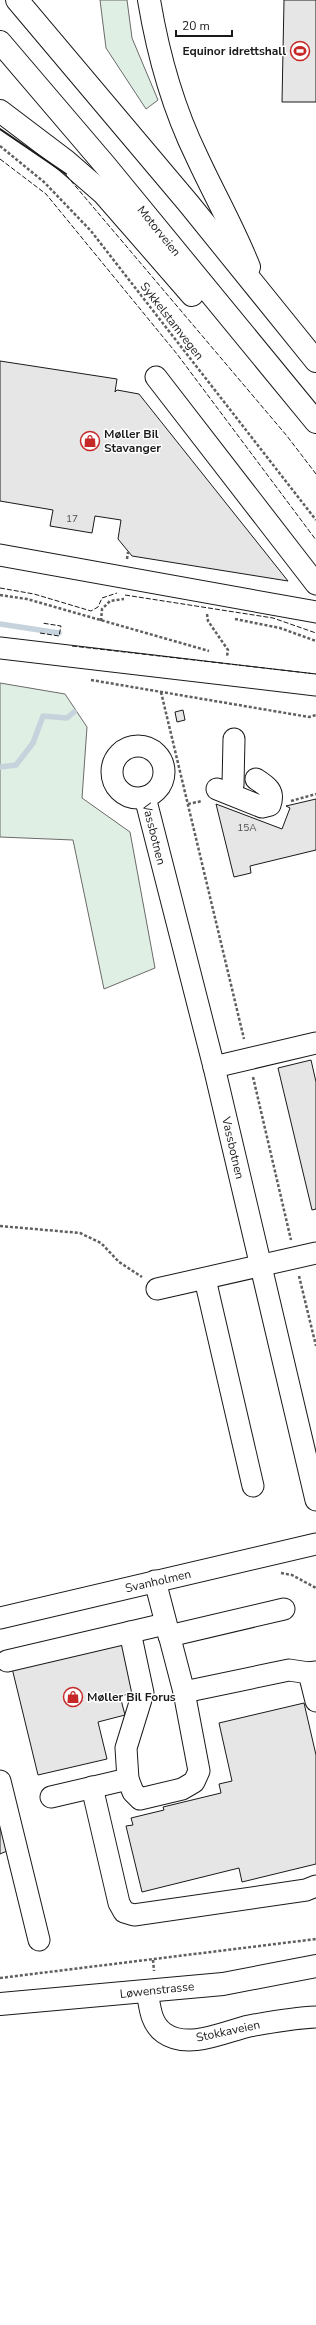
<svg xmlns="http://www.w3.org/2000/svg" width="316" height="2325" font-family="'Nunito Sans',sans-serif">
	<rect width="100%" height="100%" fill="#fff"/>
	<g fill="#e0efe3" stroke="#6a6a6a">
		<polygon points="100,0 127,0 132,38 158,100 146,109 106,48"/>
		<polygon points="0,683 65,694 87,727 82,798 130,832 155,968 104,989 73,840 0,837"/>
	</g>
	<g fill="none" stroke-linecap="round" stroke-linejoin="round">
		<g stroke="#c6d2dc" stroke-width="5.5">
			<polyline points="0,624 59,633"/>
			<polyline points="0,767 16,765 33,743 43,716 67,718 74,712"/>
		</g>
	</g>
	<g fill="#e6e6e6" stroke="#1a1a1a">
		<polygon points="284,0 316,0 316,102 282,102"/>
		<polygon points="0,361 117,379 115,392 117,390 139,394 288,581 132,556 118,539 121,520 95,516 92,533 50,526 53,510 0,501"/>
		<polygon points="183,710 185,720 177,722 175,712"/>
		<polygon points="316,799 316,850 250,866 251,873 234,877 216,804 282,829 290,808 286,806"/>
		<polygon points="311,1060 316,1082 316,1209 312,1210 278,1068"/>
		<polygon points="121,1639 134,1693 120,1696 125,1715 98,1722 107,1759 38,1775 11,1664"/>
		<polygon points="304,1703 316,1755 316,1864 242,1882 239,1868 142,1892 126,1826 133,1825 131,1818 164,1810 163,1807 221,1793 219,1784 232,1781 219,1723"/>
		<polygon points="0,1822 7,1851 0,1854"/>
	</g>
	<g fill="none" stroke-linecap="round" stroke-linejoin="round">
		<g stroke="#1a1a1a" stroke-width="23">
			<g id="minor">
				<polyline points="156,377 316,584"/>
				<polyline points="0,555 316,612"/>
				<polyline points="0,648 316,685"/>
				<circle cx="138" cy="772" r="26"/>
				<polyline points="233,785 234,739"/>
				<path d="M217,789L262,807L270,805C275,791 267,786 256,779"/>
				<polyline points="145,797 214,1067 316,1500"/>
				<polyline points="214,1067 316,1043"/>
				<polyline points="205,1279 253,1486"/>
				<polyline points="157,1289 316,1253"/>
				<polyline points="0,1618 316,1544"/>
				<polyline points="130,1632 143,1693 126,1748 128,1779 133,1792 140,1799 182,1789 194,1782 199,1771 184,1692 155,1581"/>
				<polyline points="169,1636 284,1609"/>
				<polyline points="7,1661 165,1624"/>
				<polyline points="309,1673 316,1701"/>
				<polyline points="184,1692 289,1670 309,1673 316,1672"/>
				<polyline points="0,1781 39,1940"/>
				<polyline points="92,1787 119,1903 124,1912 134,1915 306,1890 316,1886"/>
				<polyline points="51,1797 128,1779"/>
				<path d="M147,1991C150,2006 150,2023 164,2033C188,2050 224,2032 249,2026C271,2022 294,2018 316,2017"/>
			</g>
		</g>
		<g stroke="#1a1a1a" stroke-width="24">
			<polyline id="major" points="0,2004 223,1984 316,1966"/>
		</g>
		<g stroke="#1a1a1a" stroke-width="24">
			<g id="highway">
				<polyline points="17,0 189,204 316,361"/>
				<path d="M149,0C158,54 173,108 197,157C214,194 234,229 249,267"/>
				<polyline points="0,42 105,165 316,422"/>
				<polyline points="0,111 66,161 104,194 192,295"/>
			</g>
		</g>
		<g stroke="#5f5f5f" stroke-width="2.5" stroke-dasharray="3 2" stroke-linecap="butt">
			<polyline points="0,146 44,182 91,231 316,520"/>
			<polyline points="127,559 128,552"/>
			<polyline points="0,595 27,599 209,651"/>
			<polyline points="207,614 208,621 228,650 227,656"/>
			<polyline points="235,619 280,628 316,641"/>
			<polyline points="101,621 102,609 110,601 124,599"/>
			<polyline points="91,680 309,717 316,715"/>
			<polyline points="161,692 244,1039"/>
			<polyline points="291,801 316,794"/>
			<polyline points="188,804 202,801"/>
			<polyline points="253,1077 291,1240"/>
			<polyline points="0,1226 80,1233 101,1243 119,1262 142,1277"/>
			<polyline points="299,1276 316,1346"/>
			<polyline points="281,1573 292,1575 316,1588"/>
			<polyline points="153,1960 154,1971"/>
			<polyline points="0,1978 316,1939"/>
		</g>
		<use href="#minor" stroke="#fff" stroke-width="21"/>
		<use href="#major" stroke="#fff" stroke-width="22"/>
		<use href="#highway" stroke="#fff" stroke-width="22"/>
		<g stroke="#1a1a1a" stroke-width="1" stroke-dasharray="5 2" stroke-linecap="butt">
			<polyline points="0,159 46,194 177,354 316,540"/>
			<polyline points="66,175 287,436 316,474"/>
			<polyline points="0,588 34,594 91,611 98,607 102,598 117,593"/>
			<polyline points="125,595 273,618 316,633"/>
			<polyline points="40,633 59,636 61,626 42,623"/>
			<polyline points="72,646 316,674"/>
		</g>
		<polyline stroke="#1a1a1a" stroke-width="2" points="0,129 66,174"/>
	</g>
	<defs>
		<g id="stadium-ring" transform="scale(1)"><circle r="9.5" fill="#fff" stroke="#c62828" stroke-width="1.5"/><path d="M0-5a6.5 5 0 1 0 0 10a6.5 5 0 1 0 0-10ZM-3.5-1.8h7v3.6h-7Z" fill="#c62828"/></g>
		<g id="shop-ring" transform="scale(1)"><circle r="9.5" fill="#fff" stroke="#c62828" stroke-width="1.5"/><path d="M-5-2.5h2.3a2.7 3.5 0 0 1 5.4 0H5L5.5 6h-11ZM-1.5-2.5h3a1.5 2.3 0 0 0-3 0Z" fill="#c62828"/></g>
	</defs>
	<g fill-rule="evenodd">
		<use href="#stadium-ring" x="300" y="51"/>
		<use href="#shop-ring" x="90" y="441"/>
		<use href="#shop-ring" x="73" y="1697"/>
	</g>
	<g text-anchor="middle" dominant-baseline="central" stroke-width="3" stroke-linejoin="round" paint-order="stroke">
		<g font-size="10" fill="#4d4d4d">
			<text x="72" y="519">17</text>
			<text x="247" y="828">15A</text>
		</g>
		<g font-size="12" font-weight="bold" fill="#1a1a1a" stroke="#fff" text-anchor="start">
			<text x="286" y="51" text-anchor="end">Equinor idrettshall</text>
			<text x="104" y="434">Møller Bil<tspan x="104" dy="14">Stavanger</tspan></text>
			<text x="87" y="1697">Møller Bil Forus</text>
		</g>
		<g font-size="12" fill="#1a1a1a" stroke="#fff">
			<text transform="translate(159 231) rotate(51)">Motorveien</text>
			<text transform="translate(172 321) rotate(52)">Sykkelstamvegen</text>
			<text transform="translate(154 834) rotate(76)">Vassbotnen</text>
			<text transform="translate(233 1148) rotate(77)">Vassbotnen</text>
			<text transform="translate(158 1581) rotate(-13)">Svanholmen</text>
			<text transform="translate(157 1990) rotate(-6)">Løwenstrasse</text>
			<text transform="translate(228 2031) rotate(-12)">Stokkaveien</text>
		</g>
	</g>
	<path d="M176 30v6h56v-6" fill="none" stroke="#1a1a1a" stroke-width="2"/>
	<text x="182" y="30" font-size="12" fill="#1a1a1a" stroke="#ffffff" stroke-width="3" paint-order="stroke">20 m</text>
</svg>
